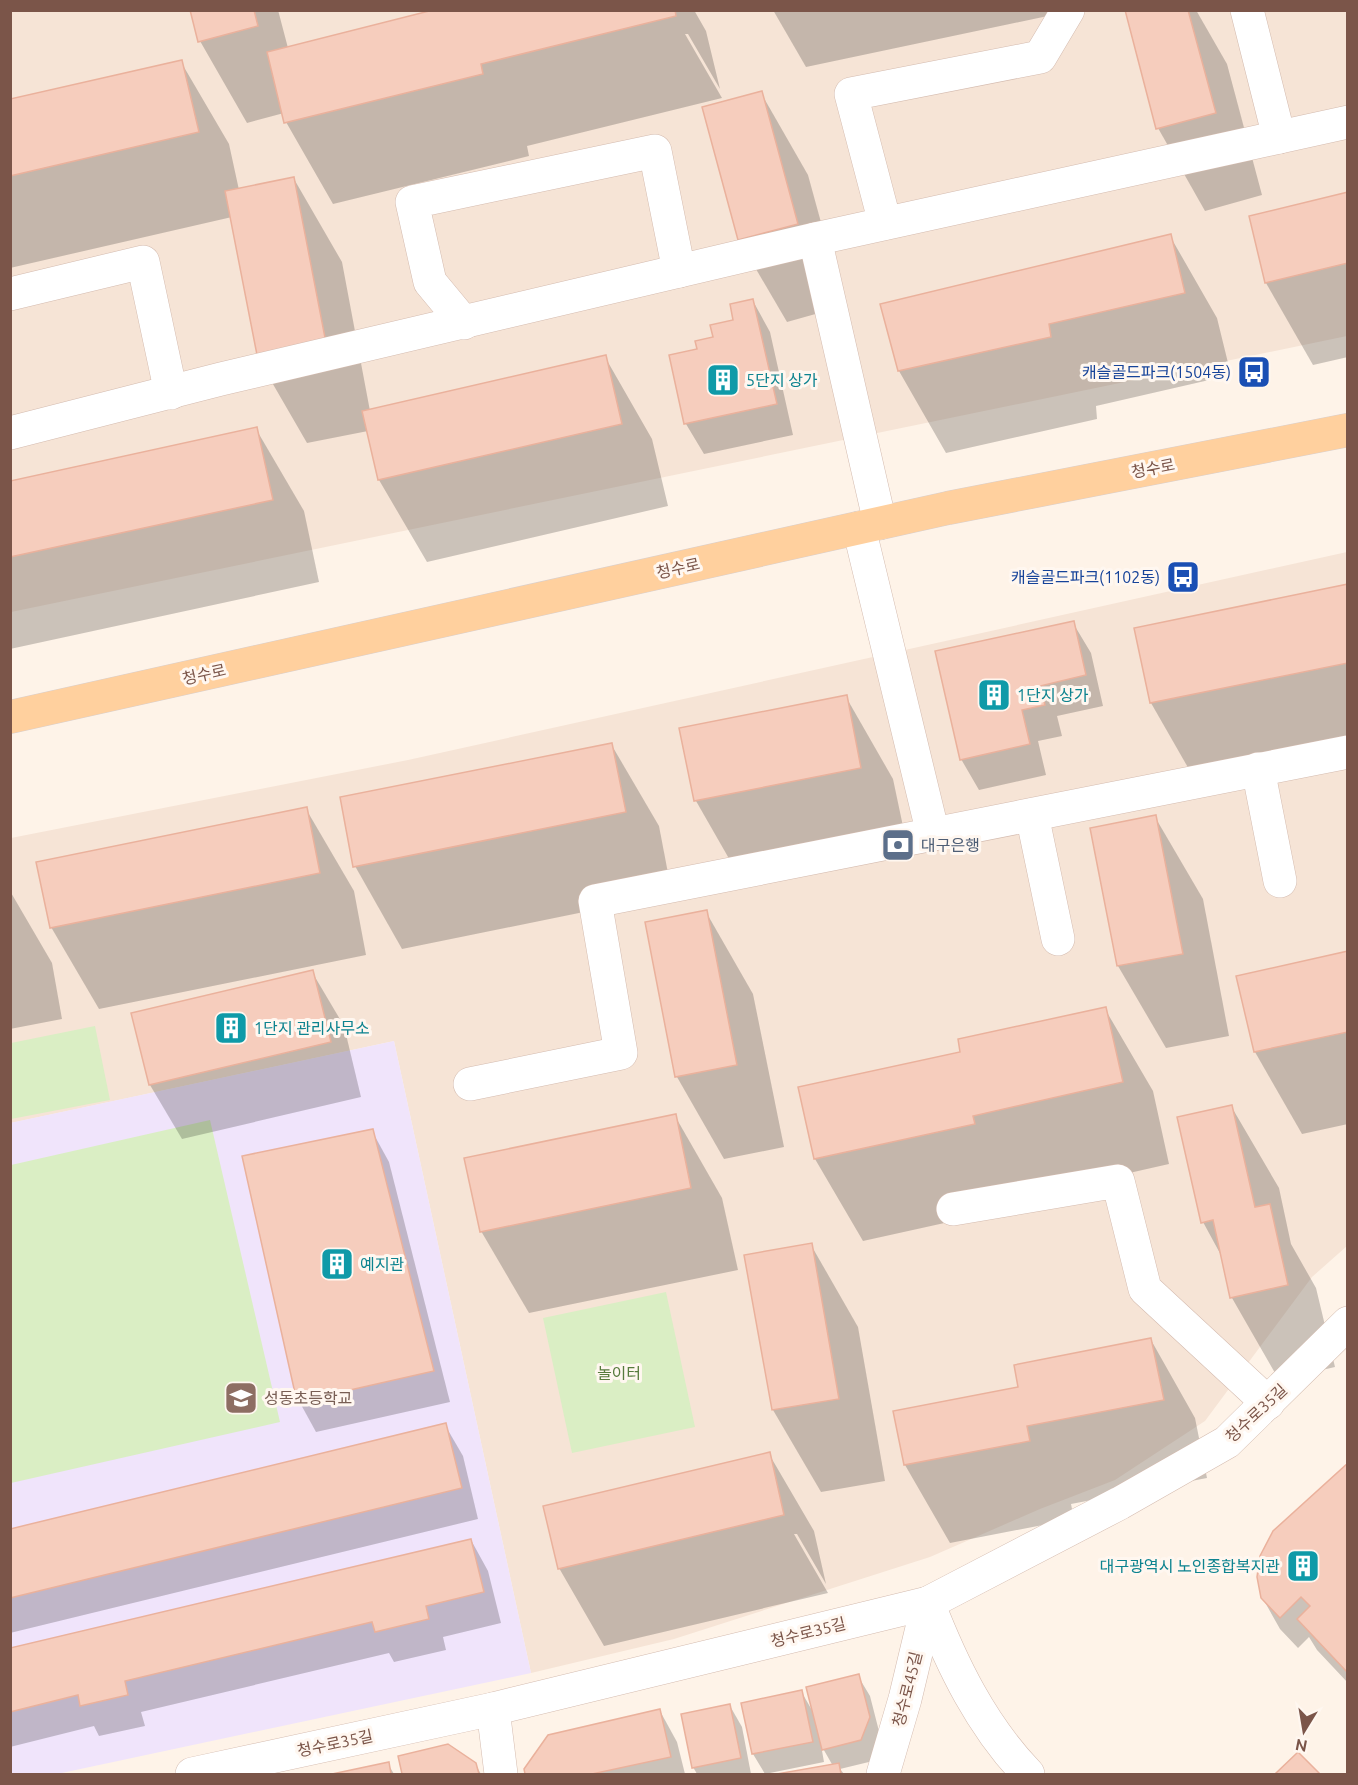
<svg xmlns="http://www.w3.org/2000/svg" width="1358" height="1785" font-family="Ubuntu,'Noto Sans KR',sans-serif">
	<rect width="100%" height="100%" fill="#fef3e8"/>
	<g fill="#f6e4d6">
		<polygon points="11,11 1347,11 1347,336 11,612"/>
		<polygon points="1347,552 1347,1246 1312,1277 1205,1421 1115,1480 1040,1509 930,1557 674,1639 531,1673 394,1041 11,1123 11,838 408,760"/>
	</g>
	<polygon fill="#f0e4fb" points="394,1041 531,1673 57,1774 11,1774 10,1123"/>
	<g fill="#daeec4">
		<polygon points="95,1026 110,1100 11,1119 11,1043"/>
		<polygon points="210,1120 280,1422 11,1483 11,1165"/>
		<polygon points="666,1292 695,1427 572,1453 543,1318"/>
	</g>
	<g fill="#0003">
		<polygon points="192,10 278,10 288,48 440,10 694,10 706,31 720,89 688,34 685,34 722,98 527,146 529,156 333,204 286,122 284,113 247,123 200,41"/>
		<polygon points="773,10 1076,10 806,67"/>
		<polygon points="1126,10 1196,10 1227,64 1262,195 1205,211 1158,128"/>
		<polygon points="181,62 229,144 239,190 294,179 342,262 370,411 605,357 652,439 668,506 427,562 379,480 368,431 307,443 259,360 232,217 10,268 10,101"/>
		<polygon points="761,93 808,175 844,306 787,322 739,240"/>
		<polygon points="1348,194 1348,357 1313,365 1266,283"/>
		<polygon points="1170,236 1217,318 1231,375 1096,406 1097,419 946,453 899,371"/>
		<polygon points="753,301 770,332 793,435 704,454 686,424 698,350 735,321"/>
		<polygon points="256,429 304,511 319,582 10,649 10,482"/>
		<polygon points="1348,585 1348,754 1198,785 1151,703"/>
		<polygon points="1073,623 1091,653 1103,706 1057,716 1062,736 1038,741 1046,775 979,790 961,759"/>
		<polygon points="846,697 893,779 908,850 743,883 696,801 681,729"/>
		<polygon points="611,744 659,826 672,894 402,949 355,866"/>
		<polygon points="306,809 354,891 366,955 99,1009 51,927"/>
		<polygon points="1155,817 1203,899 1229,1036 1166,1048 1118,966"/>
		<polygon points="10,891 52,963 62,1019 10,1029"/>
		<polygon points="706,912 753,994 784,1147 724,1159 677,1077 647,923"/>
		<polygon points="1348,953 1348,1124 1302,1134 1255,1052"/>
		<polygon points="312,972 344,1026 361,1097 182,1139 150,1085"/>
		<polygon points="1105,1009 1153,1091 1169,1164 1019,1198 1021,1206 863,1241 815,1159 962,1053"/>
		<polygon points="1231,1106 1279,1188 1291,1244 1316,1288 1335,1367 1279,1380 1232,1298 1222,1257 1203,1222"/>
		<polygon points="675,1116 722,1198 738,1270 529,1313 481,1231"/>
		<polygon points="372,1131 389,1162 450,1402 316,1432 299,1401"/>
		<polygon points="811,1245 858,1327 885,1481 821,1492 773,1410 746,1257"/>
		<polygon points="1151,1340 1195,1418 1207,1478 1071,1504 1074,1519 950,1543 905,1465 895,1412 1020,1388"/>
		<polygon points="445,1425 463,1456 478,1519 10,1633 10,1531"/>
		<polygon points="769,1454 814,1531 826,1584 797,1534 794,1534 828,1593 604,1646 559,1568"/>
		<polygon points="1348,1465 1348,1683 1317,1650 1309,1637 1298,1648 1280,1629 1262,1597"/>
		<polygon points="471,1540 488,1571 501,1623 443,1637 446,1650 394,1662 389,1653 141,1712 145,1726 99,1736 94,1726 10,1747 10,1650"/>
		<polygon points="858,1676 870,1696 881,1739 873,1761 840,1769 844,1774 785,1774 833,1766 821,1745 824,1762 765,1774 753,1754 743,1704 801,1691 813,1712"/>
		<polygon points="730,1706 742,1727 751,1774 697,1774 693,1767"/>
		<polygon points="660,1711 677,1742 685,1774 527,1774 526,1770"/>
		<polygon points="1298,1754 1318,1774 1277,1774"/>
		<polygon points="399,1757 475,1764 481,1774 404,1774"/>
		<polygon points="388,1764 394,1774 339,1774"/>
	</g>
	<g fill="#f6cdbd" stroke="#eab19c" stroke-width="1.5">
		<polygon points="190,10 254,10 258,26 198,42"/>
		<polygon points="433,10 675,10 676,16 481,64 483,74 284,123 267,52"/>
		<polygon points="1125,10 1188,10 1216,113 1156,129"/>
		<polygon points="182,60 199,132 10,176 10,99"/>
		<polygon points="762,91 798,224 738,240 702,107"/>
		<polygon points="294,177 327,348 258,360 225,191"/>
		<polygon points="1348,192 1348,263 1265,283 1249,216"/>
		<polygon points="1171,234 1185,293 1049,324 1051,337 898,371 880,304"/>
		<polygon points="753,299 777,404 684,424 669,355 697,349 695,341 713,337 710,325 733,320 730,304"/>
		<polygon points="606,355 622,424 378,480 362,411"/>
		<polygon points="257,427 273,500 10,557 10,481"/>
		<polygon points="1348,584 1348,663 1150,703 1134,628"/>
		<polygon points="1074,621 1086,675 1040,686 1045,705 1022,710 1030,744 960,760 935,651"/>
		<polygon points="847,695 861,768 694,801 679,728"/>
		<polygon points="612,743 626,812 353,867 340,797"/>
		<polygon points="307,807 320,873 50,928 36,862"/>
		<polygon points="1156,815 1183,954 1117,966 1090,828"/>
		<polygon points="707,910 737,1065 675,1077 645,922"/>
		<polygon points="1348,951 1348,1032 1254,1052 1236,976"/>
		<polygon points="313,970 331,1042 149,1085 131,1013"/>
		<polygon points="1106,1007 1123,1082 973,1116 975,1124 814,1159 798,1087 960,1052 958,1039"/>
		<polygon points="1232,1105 1255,1207 1270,1204 1288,1285 1230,1298 1213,1220 1201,1223 1177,1117"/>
		<polygon points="676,1114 691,1188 480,1232 464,1158"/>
		<polygon points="373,1129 434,1371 297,1402 242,1156"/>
		<polygon points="812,1243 839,1399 772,1410 744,1255"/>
		<polygon points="1151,1338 1164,1400 1027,1426 1030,1441 904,1465 893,1411 1018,1387 1014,1365"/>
		<polygon points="446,1423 462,1488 10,1598 10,1529"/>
		<polygon points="770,1452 784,1515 558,1569 543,1506"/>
		<polygon points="1348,1463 1348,1673 1297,1619 1310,1606 1301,1597 1280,1618 1261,1598 1257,1577 1260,1556 1273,1531"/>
		<polygon points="471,1539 484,1592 426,1606 429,1619 375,1632 372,1622 125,1681 128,1695 80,1706 78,1695 10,1712 10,1648"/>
		<polygon points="859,1674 870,1717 861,1740 822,1750 806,1687"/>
		<polygon points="802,1690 813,1742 752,1754 741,1703"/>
		<polygon points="730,1704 741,1758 692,1768 681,1714"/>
		<polygon points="660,1709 671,1757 592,1774 525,1774 524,1769 548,1735"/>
		<polygon points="448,1744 476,1763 479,1774 402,1774 398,1756"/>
		<polygon points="1298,1752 1320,1774 1275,1774"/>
		<polygon points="389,1762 391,1774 332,1774"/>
		<polygon points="839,1763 841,1774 777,1774"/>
	</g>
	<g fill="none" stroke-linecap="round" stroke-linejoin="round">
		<g stroke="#d4bbaf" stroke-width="34">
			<g id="minor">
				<polyline points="1247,10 1279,137"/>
				<polyline points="885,223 851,94 1040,57 1068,10"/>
				<polyline points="815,239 880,523"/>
				<polyline points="10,294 143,262 171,393"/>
				<polyline points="464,323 430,282 412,202 655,151 679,271"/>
				<polyline points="10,433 221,379 815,239 1348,122"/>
				<polyline points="859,528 933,834"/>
				<polyline points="1258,769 1280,881"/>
				<polyline points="1032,815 1058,939"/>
				<polyline points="470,1084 621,1053 595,901 1348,752"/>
				<polyline points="953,1209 1118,1181 1145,1289 1268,1403"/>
				<path d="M928,1603C952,1665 981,1725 1028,1774"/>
				<polyline points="493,1709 501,1774"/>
				<polyline points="192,1774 493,1709 928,1603 1120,1503 1227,1442 1348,1323"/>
				<polyline points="883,1774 905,1699 928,1603"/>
			</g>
		</g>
		<g stroke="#dacfcc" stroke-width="34">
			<polyline id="major" points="10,717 948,508 1348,430"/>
		</g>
		<use href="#minor" stroke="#fff" stroke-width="33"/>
		<use href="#major" stroke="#ffd09e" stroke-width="33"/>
	</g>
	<defs>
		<g id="bus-square" transform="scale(1.725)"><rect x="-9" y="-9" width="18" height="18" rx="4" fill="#1a4fb4" stroke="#fff7f0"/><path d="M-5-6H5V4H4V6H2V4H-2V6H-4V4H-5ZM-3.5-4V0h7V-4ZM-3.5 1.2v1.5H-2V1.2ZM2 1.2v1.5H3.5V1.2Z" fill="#fff"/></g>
		<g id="building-square" transform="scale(1.725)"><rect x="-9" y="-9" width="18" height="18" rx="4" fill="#0f9aa8" stroke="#fff7f0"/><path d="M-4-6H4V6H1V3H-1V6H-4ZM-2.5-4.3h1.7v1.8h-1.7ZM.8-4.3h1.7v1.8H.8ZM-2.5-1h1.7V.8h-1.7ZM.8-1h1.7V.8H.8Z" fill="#fff"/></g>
		<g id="bank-square" transform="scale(1.725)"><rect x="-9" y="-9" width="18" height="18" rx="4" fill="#5c6f8a" stroke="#fff7f0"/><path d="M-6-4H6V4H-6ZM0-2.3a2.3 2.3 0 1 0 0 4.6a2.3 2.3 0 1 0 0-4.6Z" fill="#fff"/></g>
		<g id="school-square" transform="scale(1.725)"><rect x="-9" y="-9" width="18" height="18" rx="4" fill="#8d6e63" stroke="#fff7f0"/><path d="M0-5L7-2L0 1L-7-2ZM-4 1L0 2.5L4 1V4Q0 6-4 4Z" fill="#fff"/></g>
	</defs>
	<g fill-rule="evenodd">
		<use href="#bus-square" x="1254" y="372"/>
		<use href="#building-square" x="723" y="380"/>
		<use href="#bus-square" x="1183" y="577"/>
		<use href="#building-square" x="994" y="695"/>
		<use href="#bank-square" x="898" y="845"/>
		<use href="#building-square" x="231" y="1028"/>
		<use href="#building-square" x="337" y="1264"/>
		<use href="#school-square" x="241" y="1398"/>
		<use href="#building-square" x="1303" y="1566"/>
	</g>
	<g text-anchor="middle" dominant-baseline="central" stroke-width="6" stroke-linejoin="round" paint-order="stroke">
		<g font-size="16" fill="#164399" stroke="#fff7f0" text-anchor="end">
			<text x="1231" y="372">캐슬골드파크(1504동)</text>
			<text x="1160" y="577">캐슬골드파크(1102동)</text>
		</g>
		<g font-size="16" fill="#0d838f" stroke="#fff7f0" text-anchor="start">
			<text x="746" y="380">5단지 상가</text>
			<text x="1017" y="695">1단지 상가</text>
			<text x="254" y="1028">1단지 관리사무소</text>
			<text x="360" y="1264">예지관</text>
			<text x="1280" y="1566" text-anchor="end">대구광역시 노인종합복지관</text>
		</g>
		<g font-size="16" fill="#7b5549" stroke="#fff7f0">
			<text transform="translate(1153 468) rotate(-11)">청수로</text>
			<text transform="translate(678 568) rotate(-13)">청수로</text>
			<text transform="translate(204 674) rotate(-13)">청수로</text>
			<text transform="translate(1256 1413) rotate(-43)">청수로35길</text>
			<text transform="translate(808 1632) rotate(-14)">청수로35길</text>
			<text transform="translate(907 1689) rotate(-76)">청수로45길</text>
			<text transform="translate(335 1743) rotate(-12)">청수로35길</text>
		</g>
		<g font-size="16" fill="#4e5e75" stroke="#fff7f0" text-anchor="start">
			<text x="921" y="845">대구은행</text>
		</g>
		<g font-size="16" fill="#577b3d" stroke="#fff7f0">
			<text x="619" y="1373">놀이터</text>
		</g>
		<g font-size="16" fill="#785e54" stroke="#fff7f0" text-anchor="start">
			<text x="264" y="1398">성동초등학교</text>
		</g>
	</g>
	<rect width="1358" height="1785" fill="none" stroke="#7b5549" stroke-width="24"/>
	<g transform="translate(1304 1731) rotate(191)" stroke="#fff7f0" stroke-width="4.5" paint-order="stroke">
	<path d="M0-4.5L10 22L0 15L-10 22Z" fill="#7b5549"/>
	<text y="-9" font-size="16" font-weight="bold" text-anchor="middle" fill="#7b5549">N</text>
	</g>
</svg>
